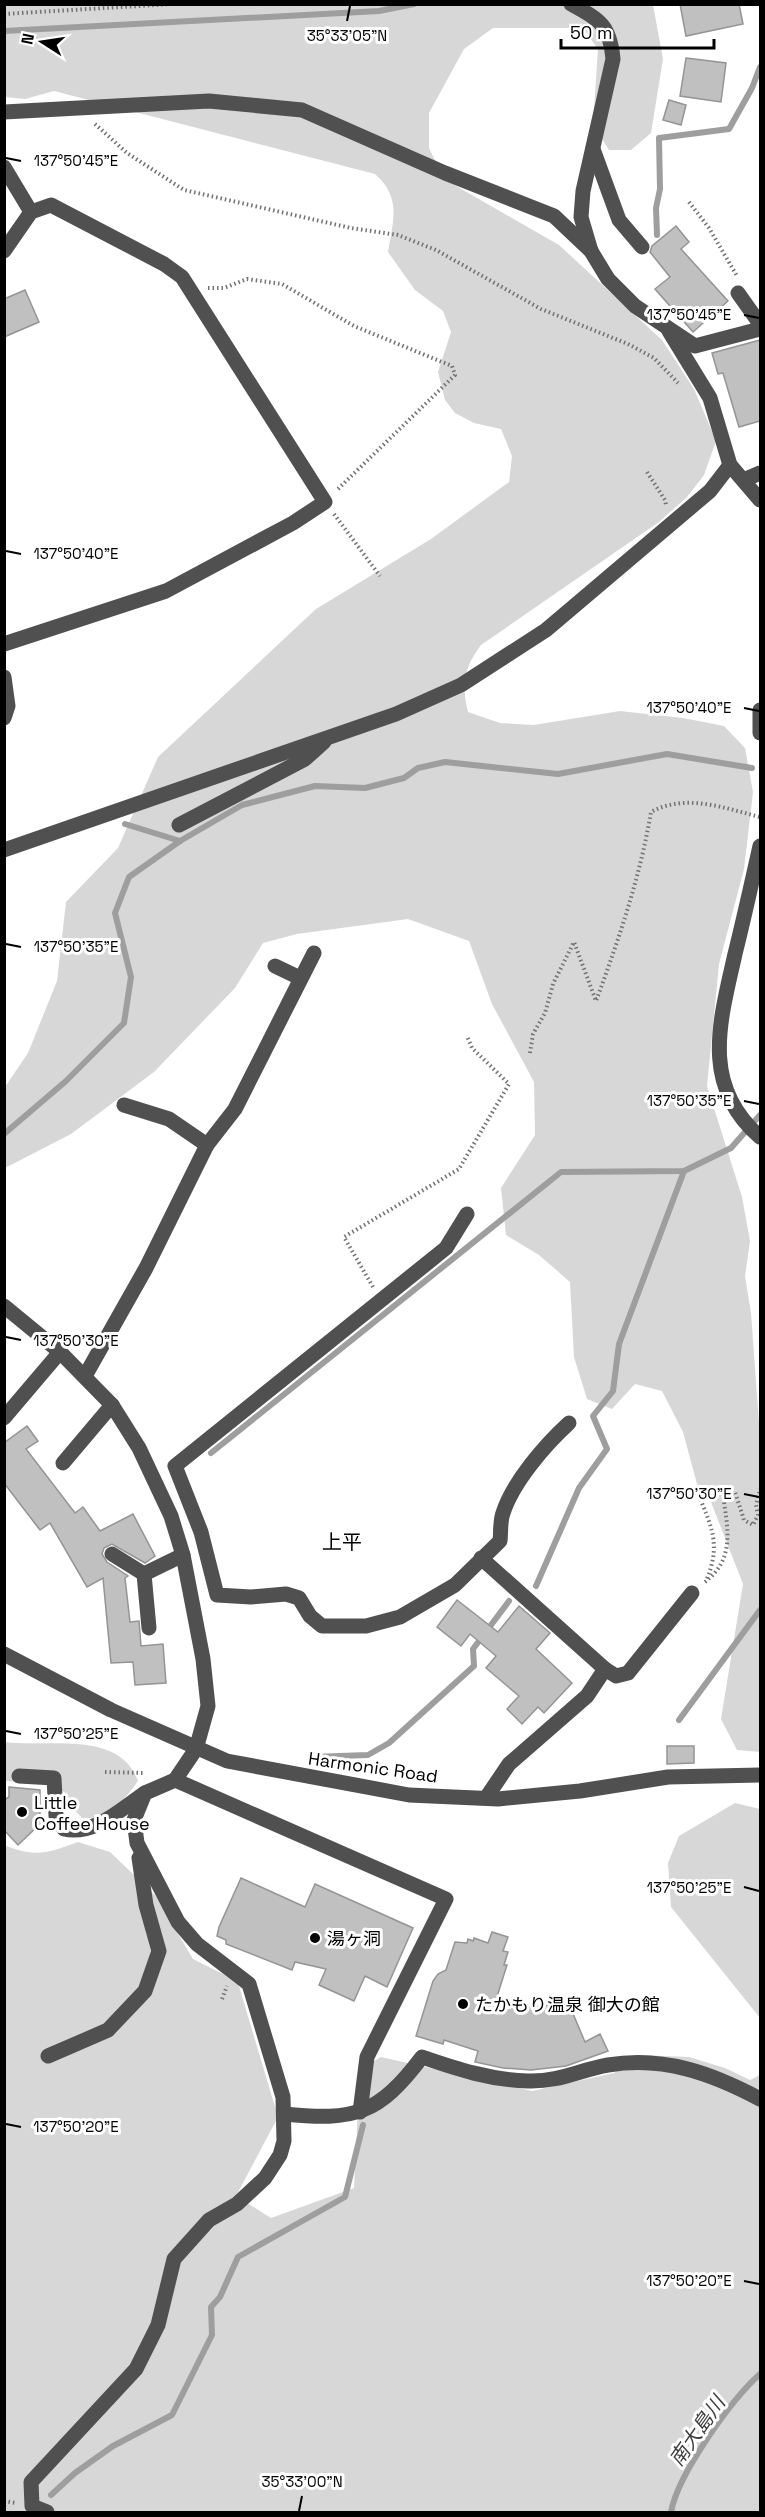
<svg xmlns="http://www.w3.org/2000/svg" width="765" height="2517" font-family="'Space Grotesk','Noto Sans JP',sans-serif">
	<rect width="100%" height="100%" fill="#fff"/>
	<g fill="#d7d7d7">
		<path d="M5,5H653L663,59L651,133L631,150H609L593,125L598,49L583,28H493L464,49L429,113V148L444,179L559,245L662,340L694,389L716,441L704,475L687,497L659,522L481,645C464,668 461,684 468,712L500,723L534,725L620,711L683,718L724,726L745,748L753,792L744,869L719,964L707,1086L742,1197L750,1241L745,1276L751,1313L760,1437V1752L737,1750L721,1719L743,1584L709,1497L697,1484L683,1432L662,1391L635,1384L612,1409L587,1399L574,1357L570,1282L539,1255L506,1235L501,1188L535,1135L534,1082L492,1004L469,941L408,919L297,934L263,943L235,988L154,1072L71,1134L5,1168V1087L28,1053L57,981L66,902L118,848L158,757L316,609L431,539L509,482L512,456L501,429L474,423L455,413L445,400L438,372L451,332L443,311L415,290L388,252C393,221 402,198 375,174L54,91L25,99L5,97Z"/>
		<path d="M5,1742C47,1748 119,1729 138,1781C125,1800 106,1821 82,1818L70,1805L66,1793L49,1784L5,1781Z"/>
		<polygon points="735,1803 760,1809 760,2018 671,1907 668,1863 679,1836"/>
		<path d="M78,1842L110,1852L155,1895L193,1959L223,1974L239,1986L278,2117L236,2196L271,2218L354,2188L360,2069L381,2057L532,2091L614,2073L638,2055L689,2057L725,2068L750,2080L760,2075V2512H5L4,1845C36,1858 48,1853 78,1842Z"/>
	</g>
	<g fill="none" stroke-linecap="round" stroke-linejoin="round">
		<g stroke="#9e9e9e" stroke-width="6">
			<polyline points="4,31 379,11 414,4"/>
			<polyline points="657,235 656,208 660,189 659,138 729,129 752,88 760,67"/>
			<polyline points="125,824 180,841"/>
			<polyline points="4,1134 66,1081 124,1023 131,977 115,913 129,877 180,841 242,805 315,786 365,788 404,778 418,768 445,762 558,774 667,754 752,768"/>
			<polyline points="211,1453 561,1172 684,1171 731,1148 760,1115"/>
			<polyline points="536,1586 579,1488 607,1449 593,1416 613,1391 619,1344 684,1171"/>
			<polyline points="679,1720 760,1610"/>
			<polyline points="312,1757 368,1755 389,1743 474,1666 473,1649 509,1601"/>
			<polyline points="51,2495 75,2473 113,2446 172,2415 212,2335 211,2307 220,2297 238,2257 345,2197 363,2125"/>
			<path d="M671,2512C678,2474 731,2400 760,2374"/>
		</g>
	</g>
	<g fill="#c0c0c0" stroke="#949494" stroke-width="1.5">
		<polygon points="680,4 739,4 743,24 686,36"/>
		<polygon points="686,58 726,63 721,102 680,96"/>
		<polygon points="669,100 686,105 681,125 663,120"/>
		<polygon points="676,226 689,242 681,249 728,301 693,332 655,289 670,277 650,252 652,246"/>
		<polygon points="25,290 39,322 4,337 4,299"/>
		<polygon points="760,340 760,421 739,427 723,373 718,374 712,353"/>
		<polygon points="27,1426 38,1441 26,1449 75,1513 83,1507 100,1531 133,1514 155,1556 145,1563 112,1544 104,1548 102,1554 107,1562 128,1576 125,1578 130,1622 139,1621 141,1646 163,1644 166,1683 135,1685 133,1662 111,1663 103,1578 87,1587 50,1523 40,1530 4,1483 4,1443"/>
		<polygon points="457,1600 498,1632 519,1606 550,1633 536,1649 572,1683 544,1713 538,1707 522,1724 507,1709 519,1696 486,1668 496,1656 470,1634 461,1646 437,1627"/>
		<polygon points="667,1746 694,1746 694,1763 667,1764"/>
		<polygon points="9,1787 40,1790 40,1824 18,1845 4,1830 4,1800 9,1797"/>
		<polygon points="241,1878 305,1907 315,1884 413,1928 387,1987 365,1976 354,2001 319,1985 326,1969 295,1962 292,1970 226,1944 226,1940 217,1936 219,1927"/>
		<polygon points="492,1932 508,1937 503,1951 508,1952 504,1965 507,1965 495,2003 522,2008 550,2005 550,2014 571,2009 585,2042 600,2034 608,2051 566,2066 531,2070 503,2068 475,2062 478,2051 444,2040 443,2044 416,2036 433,1981 438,1974 446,1970 455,1942 467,1943 468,1939 473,1941 474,1938 488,1943"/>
	</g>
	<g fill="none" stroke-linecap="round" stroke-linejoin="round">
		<g stroke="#727272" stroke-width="4" stroke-dasharray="1.5 3" stroke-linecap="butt">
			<polyline points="4,14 172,4"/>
			<polyline points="95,124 127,153 184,190 351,228 398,235 436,250 541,309 628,344 654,358 678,383"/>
			<polyline points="689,202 709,228 737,276"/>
			<polyline points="208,288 224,288 247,279 282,284 354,326 452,366 455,375 337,490"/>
			<polyline points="647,472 665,500 666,505"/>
			<polyline points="334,514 380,576"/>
			<path d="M530,1053L533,1034L545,1013L553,984L574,942L596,1001C619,939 640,877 651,812C686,793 724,808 760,817"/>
			<polyline points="373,1287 344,1237 459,1169 509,1084 472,1048 467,1036"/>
			<path d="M697,1491C711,1526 722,1544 706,1581"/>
			<path d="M705,1582C735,1559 728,1529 723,1496L730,1491L735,1492L744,1520L753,1525L758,1515L756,1505L760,1489"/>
			<polyline points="105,1772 145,1773"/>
			<polyline points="222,1999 227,1986"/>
			<polyline points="4,2501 16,2503"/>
		</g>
		<g stroke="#505050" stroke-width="15">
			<path d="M571,4C600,20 610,25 613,59L583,191L581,217L591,251"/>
			<polyline points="4,112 209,101 302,110 445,173 554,216 591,251 608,279 635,306 695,346 760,329"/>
			<polyline points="593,149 619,220 642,247"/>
			<polyline points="4,167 31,212"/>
			<polyline points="4,251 31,212 51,205 164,264 182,277 325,502 293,523 166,591 4,644"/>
			<polyline points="738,293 760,324"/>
			<polyline points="669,331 710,398 730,465 760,500"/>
			<polyline points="746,479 760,473"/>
			<polyline points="4,677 8,706 4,718"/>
			<polyline points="760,710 760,733"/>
			<polyline points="179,825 305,759 324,742"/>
			<path d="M760,846C752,882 744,918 735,954C720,1021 700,1085 760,1137"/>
			<polyline points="4,850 396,714 461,685 546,630 710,491 730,465"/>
			<polyline points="275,966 300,978"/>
			<polyline points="124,1105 169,1119 207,1145"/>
			<path d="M467,1214L446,1248L175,1466L201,1532L217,1595L251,1597L286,1594L299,1598L310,1616L322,1626H366L400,1617L455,1585L500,1541C501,1532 500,1521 503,1513C513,1482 545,1445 569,1423"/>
			<polyline points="4,1306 60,1352 112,1405 139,1448 171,1516 183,1555 203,1659 208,1706 196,1749 175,1780 145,1793 134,1820 137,1843 178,1922 197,1944 249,1984 283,2097 284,2141 280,2155 265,2178 237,2204 209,2220 174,2259 158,2325 136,2369 31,2482 32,2506 47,2512"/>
			<polyline points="85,1376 146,1268 207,1145 235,1109 314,953"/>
			<polyline points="4,1418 60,1352"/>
			<polyline points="63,1463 112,1405"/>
			<polyline points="112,1554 144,1574"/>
			<polyline points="481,1558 605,1669 587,1696 509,1764 486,1798"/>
			<polyline points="149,1628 144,1574 183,1555"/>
			<polyline points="4,1654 111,1710 227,1761 409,1795 498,1799 580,1791 668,1777 760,1775"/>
			<polyline points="605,1669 616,1676 628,1673 692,1593"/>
			<path d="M19,1776L54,1778L56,1816L64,1829C94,1836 121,1809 145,1793"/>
			<polyline points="175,1780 446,1899 367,2057 360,2112"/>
			<polyline points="48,2056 108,2030 145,1991 159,1951 146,1905 139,1858"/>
			<path d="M284,2114C355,2121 378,2115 422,2057C457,2069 490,2080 528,2081C560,2082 579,2070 608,2065C664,2056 711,2073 760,2099"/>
		</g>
	</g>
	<path fill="none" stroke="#000" stroke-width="2" d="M347,21L350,6M6,158L21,161M744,315L759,318M6,551L21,554M744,708L759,711M6,944L21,947M744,1101L759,1104M6,1337L21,1340M744,1494L759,1497M6,1731L21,1734M744,1887L759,1891M6,2124L21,2127M744,2281L759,2284M299,2511L302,2496"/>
	<g fill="#000" stroke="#fff" stroke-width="2">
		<circle cx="22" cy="1812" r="6"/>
		<circle cx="315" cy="1938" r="6"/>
		<circle cx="463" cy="2004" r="6"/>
	</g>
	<g text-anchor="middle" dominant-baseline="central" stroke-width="6" stroke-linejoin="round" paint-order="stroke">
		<g font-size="18" fill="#000" stroke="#fff">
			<text transform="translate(373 1767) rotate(8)">Harmonic Road</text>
		</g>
		<g font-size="18" fill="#000" stroke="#fff" text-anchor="start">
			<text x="34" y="1802">Little<tspan x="34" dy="21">Coffee House</tspan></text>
			<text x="327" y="1938">湯ヶ洞</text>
			<text x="475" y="2004">たかもり温泉 御大の館</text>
		</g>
		<g font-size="20" fill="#000" stroke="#fff">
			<text x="342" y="1542">上平</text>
		</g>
		<g font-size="20" font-style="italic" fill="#3f3f3f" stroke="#fff">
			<text transform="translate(697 2431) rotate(-55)">南大島川</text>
		</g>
	</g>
	<g font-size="15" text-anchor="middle" fill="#000" stroke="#fff" stroke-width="6" stroke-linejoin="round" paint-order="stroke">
		<text x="347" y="41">35°33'05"N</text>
		<text x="76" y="166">137°50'45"E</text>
		<text x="689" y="320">137°50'45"E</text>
		<text x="76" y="559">137°50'40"E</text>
		<text x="689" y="713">137°50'40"E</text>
		<text x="76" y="952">137°50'35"E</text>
		<text x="689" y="1106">137°50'35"E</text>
		<text x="76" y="1346">137°50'30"E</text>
		<text x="689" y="1499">137°50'30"E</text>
		<text x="76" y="1739">137°50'25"E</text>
		<text x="689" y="1893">137°50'25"E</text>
		<text x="76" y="2132">137°50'20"E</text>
		<text x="689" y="2286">137°50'20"E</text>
		<text x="302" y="2487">35°33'00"N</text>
	</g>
	<rect width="765" height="2517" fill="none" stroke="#000000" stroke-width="12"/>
	<g transform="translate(42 42) rotate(282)" stroke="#ffffff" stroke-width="4.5" paint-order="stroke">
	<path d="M0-4.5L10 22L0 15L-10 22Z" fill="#000000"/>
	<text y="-9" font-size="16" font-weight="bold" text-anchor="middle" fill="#000000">N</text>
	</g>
	<path d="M561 39v9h153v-9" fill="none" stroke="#000000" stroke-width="3"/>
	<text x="570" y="39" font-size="18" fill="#000000" stroke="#ffffff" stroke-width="4.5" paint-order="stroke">50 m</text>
</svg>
